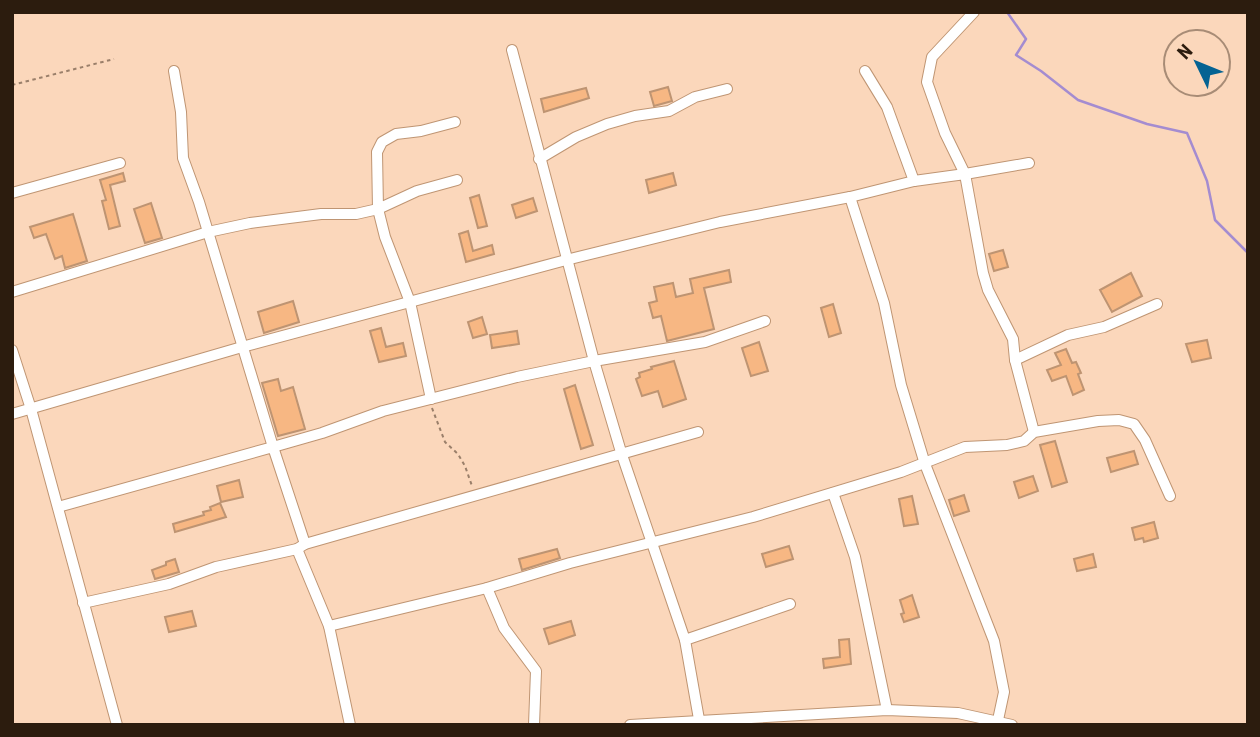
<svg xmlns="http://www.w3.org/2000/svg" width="1260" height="737" font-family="'Roboto Condensed',sans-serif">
	<rect width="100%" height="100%" fill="#fbd7bb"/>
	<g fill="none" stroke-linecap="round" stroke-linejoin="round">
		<polyline stroke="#a48cd0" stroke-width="2.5" points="1007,12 1026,39 1016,55 1041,71 1078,100 1147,124 1187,133 1207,181 1215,220 1248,253"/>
	</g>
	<g fill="#f7b783" stroke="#be9472" stroke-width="2">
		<polygon points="668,87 672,101 654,106 650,92"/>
		<polygon points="586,88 589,98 544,112 541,99"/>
		<polygon points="123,173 125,181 110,185 120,226 109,229 102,201 106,200 100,180"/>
		<polygon points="673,173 676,185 649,193 646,180"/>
		<polygon points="479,195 487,226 478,228 470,198"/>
		<polygon points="533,198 537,211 516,218 512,205"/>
		<polygon points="151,203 162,238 145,243 134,209"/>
		<polygon points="73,214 87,261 65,268 62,256 55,259 46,234 34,238 30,227"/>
		<polygon points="468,231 473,251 492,245 494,254 466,262 459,234"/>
		<polygon points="1003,250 1008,267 994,271 989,254"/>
		<polygon points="729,270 731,282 704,288 714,329 667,341 661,316 653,318 649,303 657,301 654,287 673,283 676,297 693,293 690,279"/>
		<polygon points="1131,273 1142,296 1112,312 1100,290"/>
		<polygon points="293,301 299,322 264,333 258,312"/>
		<polygon points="833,304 841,333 829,337 821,308"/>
		<polygon points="482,317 487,334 473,338 468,322"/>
		<polygon points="381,328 386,347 403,343 406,356 379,362 370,331"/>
		<polygon points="517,331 519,344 492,348 490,335"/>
		<polygon points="1207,340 1211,358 1192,362 1186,344"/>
		<polygon points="759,342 768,371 751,376 742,348"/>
		<polygon points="1066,349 1072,363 1076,362 1081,373 1078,374 1084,390 1073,395 1066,376 1052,381 1047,370 1061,365 1055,353"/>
		<polygon points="674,361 686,399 663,407 658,391 642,396 636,379 640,377 639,373 652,369 651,367"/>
		<polygon points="278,379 281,391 293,387 305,429 278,436 262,383"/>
		<polygon points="575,385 593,445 581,449 564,389"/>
		<polygon points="1055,441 1067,482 1052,487 1040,445"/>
		<polygon points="1134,451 1138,464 1111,472 1107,458"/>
		<polygon points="1033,476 1038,491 1019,498 1014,482"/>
		<polygon points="239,480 243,497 221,502 217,486"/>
		<polygon points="964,495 969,511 954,516 949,500"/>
		<polygon points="912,496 918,524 904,526 899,499"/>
		<polygon points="220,503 226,517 175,532 173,524 204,515 203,512 211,510 210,507"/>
		<polygon points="1154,522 1158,538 1144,542 1143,538 1135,540 1132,528"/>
		<polygon points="789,546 793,559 766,567 762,554"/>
		<polygon points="557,549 560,558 522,570 519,559"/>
		<polygon points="1093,554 1096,567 1077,571 1074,559"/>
		<polygon points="175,559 179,572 155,579 152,570 166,565 166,562"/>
		<polygon points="912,595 919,617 904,622 901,614 904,613 900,600"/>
		<polygon points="192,611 196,626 169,632 165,617"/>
		<polygon points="571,621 575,635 549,644 544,629"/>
		<polygon points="849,639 851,664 824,668 823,659 840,657 839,640"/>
	</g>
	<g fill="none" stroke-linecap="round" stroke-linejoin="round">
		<g stroke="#bf9573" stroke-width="12">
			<g id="minor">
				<polyline points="974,12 932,57 927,82 945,133 965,174 1029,163"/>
				<polyline points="512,50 594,361 621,452 685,640 700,725"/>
				<polyline points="174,71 181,112 183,158 199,202 273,447 322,433 383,411 517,377 594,361 705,342 765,321"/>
				<polyline points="865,71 887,107 914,181"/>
				<polyline points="455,122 421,131 396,134 382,142 377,152 378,209 417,191 457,180"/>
				<polyline points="539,159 576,137 607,124 635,116 669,111 695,97 727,89"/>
				<polyline points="12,193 120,163"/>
				<polyline points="850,197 884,303 901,385 925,464 994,641 1004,692 998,720"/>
				<polyline points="12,292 208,232 250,223 321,214 356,214 378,209 385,237 410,302 431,399"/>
				<polyline points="12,350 31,409 117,725"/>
				<polyline points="1015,360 1068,335 1104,327 1157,304"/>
				<polyline points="12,414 242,347 566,260 720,222 850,197 914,181 965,174 983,273 988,290 1013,339 1015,360 1034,432"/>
				<polyline points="833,493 855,557 887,710"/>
				<polyline points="58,507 273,447 305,544"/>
				<polyline points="297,549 329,626 350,725"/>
				<polyline points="487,588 504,628 536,671 534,725"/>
				<polyline points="83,603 169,584 216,567 297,549 305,544 698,432"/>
				<polyline points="329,626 487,588 570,563 753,517 901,472 965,447 1007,445 1024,441 1034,432 1098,421 1119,420 1134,424 1145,440 1170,496"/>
				<polyline points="685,640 790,604"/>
				<polyline points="630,725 887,710 958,713 1012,725"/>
			</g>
		</g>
		<g stroke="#9a7f6a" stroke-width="2" stroke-dasharray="3.5 3.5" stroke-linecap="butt">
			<polyline points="12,85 114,59"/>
			<polyline points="432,408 445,442 458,454 465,466 472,486"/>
		</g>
		<use href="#minor" stroke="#fff" stroke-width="10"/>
	</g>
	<rect width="1260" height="737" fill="none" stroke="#2c1c0e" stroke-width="28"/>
	<g transform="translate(1197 63) rotate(313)"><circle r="33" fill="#fbd7bb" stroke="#a88c76" stroke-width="2"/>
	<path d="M0-5L12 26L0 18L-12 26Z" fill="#046393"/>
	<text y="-10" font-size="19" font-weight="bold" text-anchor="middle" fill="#2c1c0e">N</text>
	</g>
</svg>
